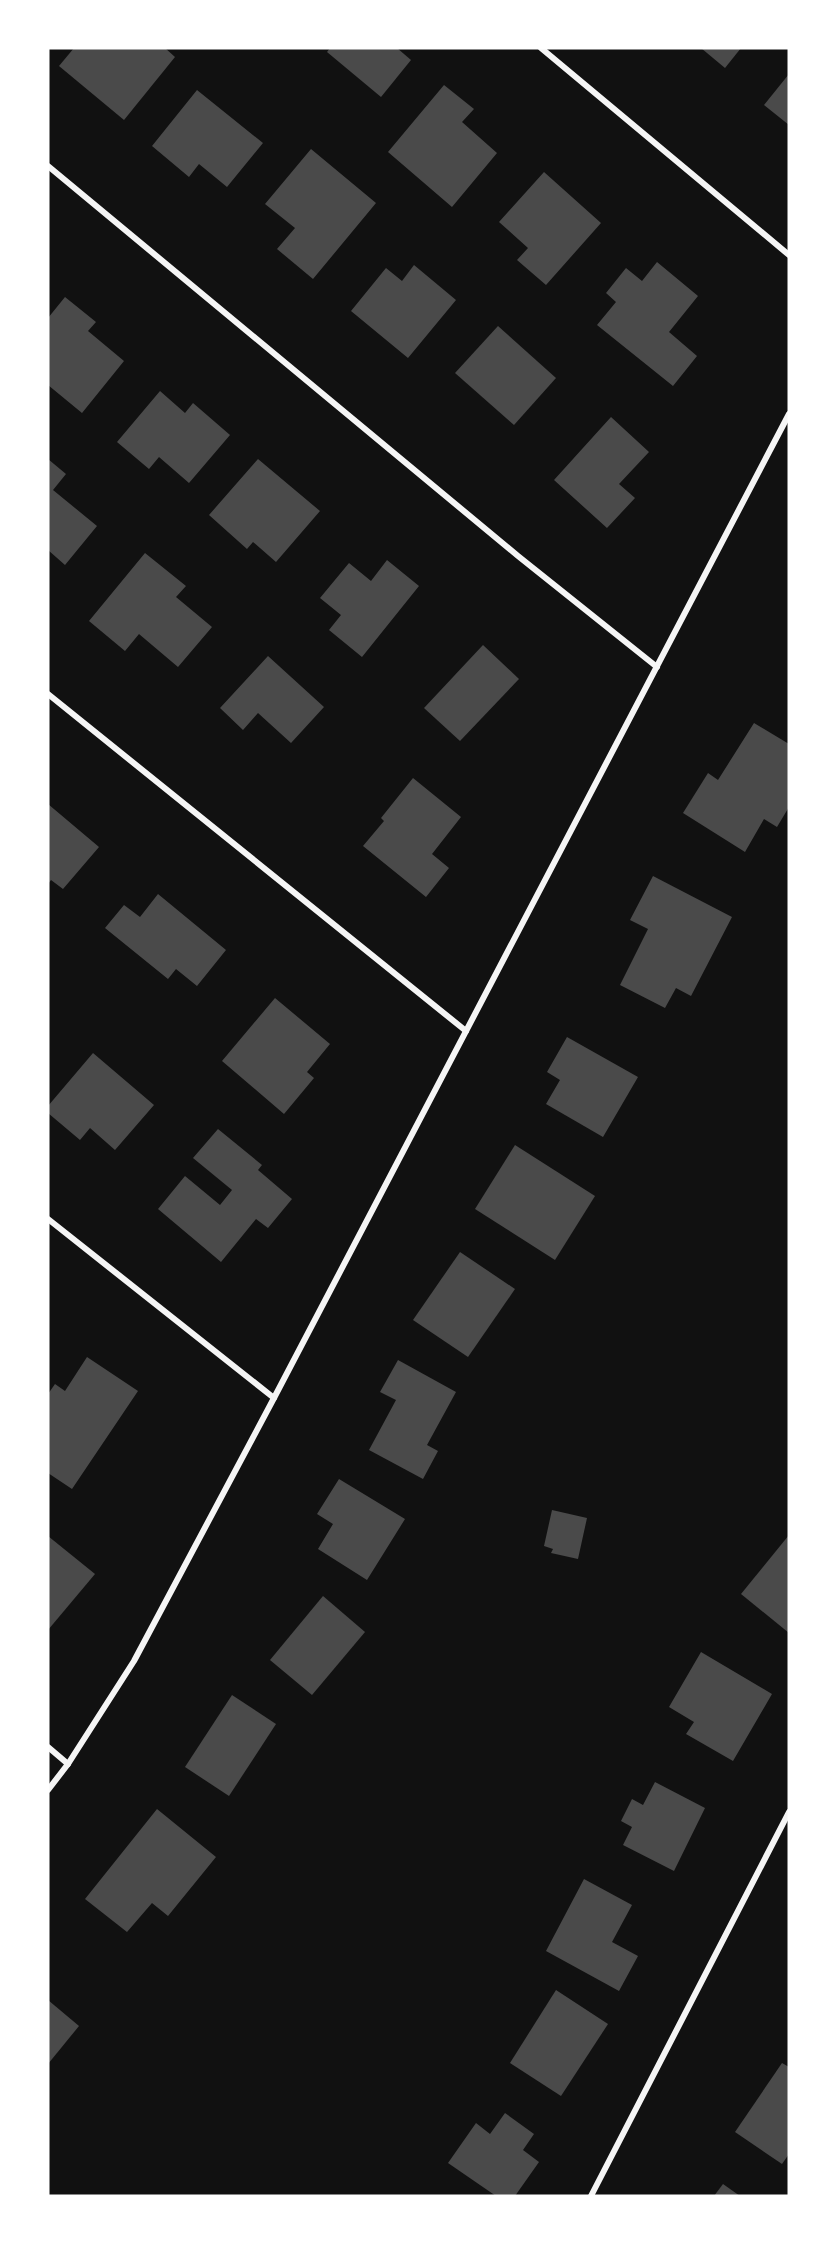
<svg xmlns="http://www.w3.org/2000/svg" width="837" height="2244" font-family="'Exo 2',sans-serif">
	<rect width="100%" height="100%" fill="#111"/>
	<g fill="#4a4a4a">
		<polygon points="74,48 165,48 175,57 124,120 59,66"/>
		<polygon points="330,48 397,48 411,60 381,97 327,52"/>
		<polygon points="701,48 741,48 725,68"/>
		<polygon points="789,74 789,125 764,105"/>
		<polygon points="444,85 474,109 462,122 497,153 452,207 388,152"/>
		<polygon points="197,90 263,143 227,187 199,164 189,177 152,146"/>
		<polygon points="311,149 376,203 313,279 277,249 295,228 265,204"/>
		<polygon points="544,172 601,223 546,285 517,260 528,248 499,222"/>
		<polygon points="657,262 698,296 669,332 697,356 673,386 597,325 616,302 606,293 626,268 642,281"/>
		<polygon points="414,265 456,300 408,358 351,311 386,268 402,281"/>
		<polygon points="65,297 96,322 88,331 124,361 82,413 48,385 48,318"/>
		<polygon points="498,326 556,378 514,425 455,373"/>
		<polygon points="160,391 185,413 193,403 230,435 189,483 159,457 149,469 117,442"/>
		<polygon points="611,417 649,452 619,484 635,498 607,528 554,480"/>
		<polygon points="48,459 66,474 53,490 97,526 65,565 48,550"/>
		<polygon points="258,459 320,511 276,562 253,542 247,549 209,515"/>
		<polygon points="145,553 186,586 176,597 212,627 178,667 139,634 125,651 89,621"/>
		<polygon points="387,560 419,586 362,657 329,630 341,615 320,598 349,563 371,581"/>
		<polygon points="483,645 519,679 460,741 424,708"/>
		<polygon points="268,656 324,707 291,743 258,713 243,730 220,708"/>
		<polygon points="754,723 789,744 789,807 777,827 764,819 745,852 683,813 708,773 718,780"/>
		<polygon points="413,778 461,817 432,854 449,868 426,897 363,846 384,821 381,818"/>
		<polygon points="48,804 99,847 63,889 51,880 48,884"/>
		<polygon points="653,876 732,917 691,996 676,988 665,1008 620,985 648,929 630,920"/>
		<polygon points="158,894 226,950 197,986 176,969 168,979 105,928 124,905 140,917"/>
		<polygon points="275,998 330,1044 307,1072 314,1078 284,1114 222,1061"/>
		<polygon points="567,1037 638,1077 603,1137 546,1104 560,1080 547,1072"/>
		<polygon points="93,1053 154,1105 115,1150 90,1128 80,1140 48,1113 48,1106"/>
		<polygon points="218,1129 262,1165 258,1170 292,1199 268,1228 256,1219 221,1262 158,1209 185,1176 220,1205 232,1190 193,1158"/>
		<polygon points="515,1145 595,1196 555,1260 475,1209"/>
		<polygon points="460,1252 515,1289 468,1357 413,1320"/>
		<polygon points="87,1357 138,1391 72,1489 48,1473 48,1394 55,1384 65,1391"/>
		<polygon points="398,1360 456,1392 427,1445 438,1451 423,1479 369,1450 396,1400 380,1392"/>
		<polygon points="339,1479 405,1519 367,1580 318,1549 333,1524 317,1514"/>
		<polygon points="552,1510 587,1518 578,1559 551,1553 553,1549 544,1546"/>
		<polygon points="789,1535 789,1633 741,1594"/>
		<polygon points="48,1536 95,1574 48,1630"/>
		<polygon points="323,1596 365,1632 312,1695 270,1660"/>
		<polygon points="701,1652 772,1694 733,1761 686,1734 694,1722 669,1707"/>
		<polygon points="232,1695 276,1724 229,1796 185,1767"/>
		<polygon points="655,1782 705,1808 674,1871 623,1845 632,1827 621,1821 632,1799 643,1805"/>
		<polygon points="157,1809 216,1857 168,1916 152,1903 127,1932 85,1899"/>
		<polygon points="584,1879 632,1905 612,1942 638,1956 619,1991 546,1951"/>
		<polygon points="556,1990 608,2024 561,2096 510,2063"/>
		<polygon points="48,2000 79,2026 48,2064"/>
		<polygon points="782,2063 789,2067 789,2154 782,2164 735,2132"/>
		<polygon points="505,2113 534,2134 523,2150 539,2162 515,2196 496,2196 448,2163 476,2123 490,2134"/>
		<polygon points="723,2184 740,2196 714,2196"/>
	</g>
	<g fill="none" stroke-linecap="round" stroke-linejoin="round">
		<g stroke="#f5f5f5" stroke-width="6">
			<polyline points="541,48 789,255"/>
			<polyline points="48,166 518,556 657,667"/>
			<polyline points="48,694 466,1031"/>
			<polyline points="48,1219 274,1398"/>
			<polyline points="48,1747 68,1764"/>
			<polyline points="48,1790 68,1764 134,1661 274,1398 789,414"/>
			<polyline points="591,2196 789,1812"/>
		</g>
	</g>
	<rect width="837" height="2244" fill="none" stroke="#ffffff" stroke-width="99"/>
</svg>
